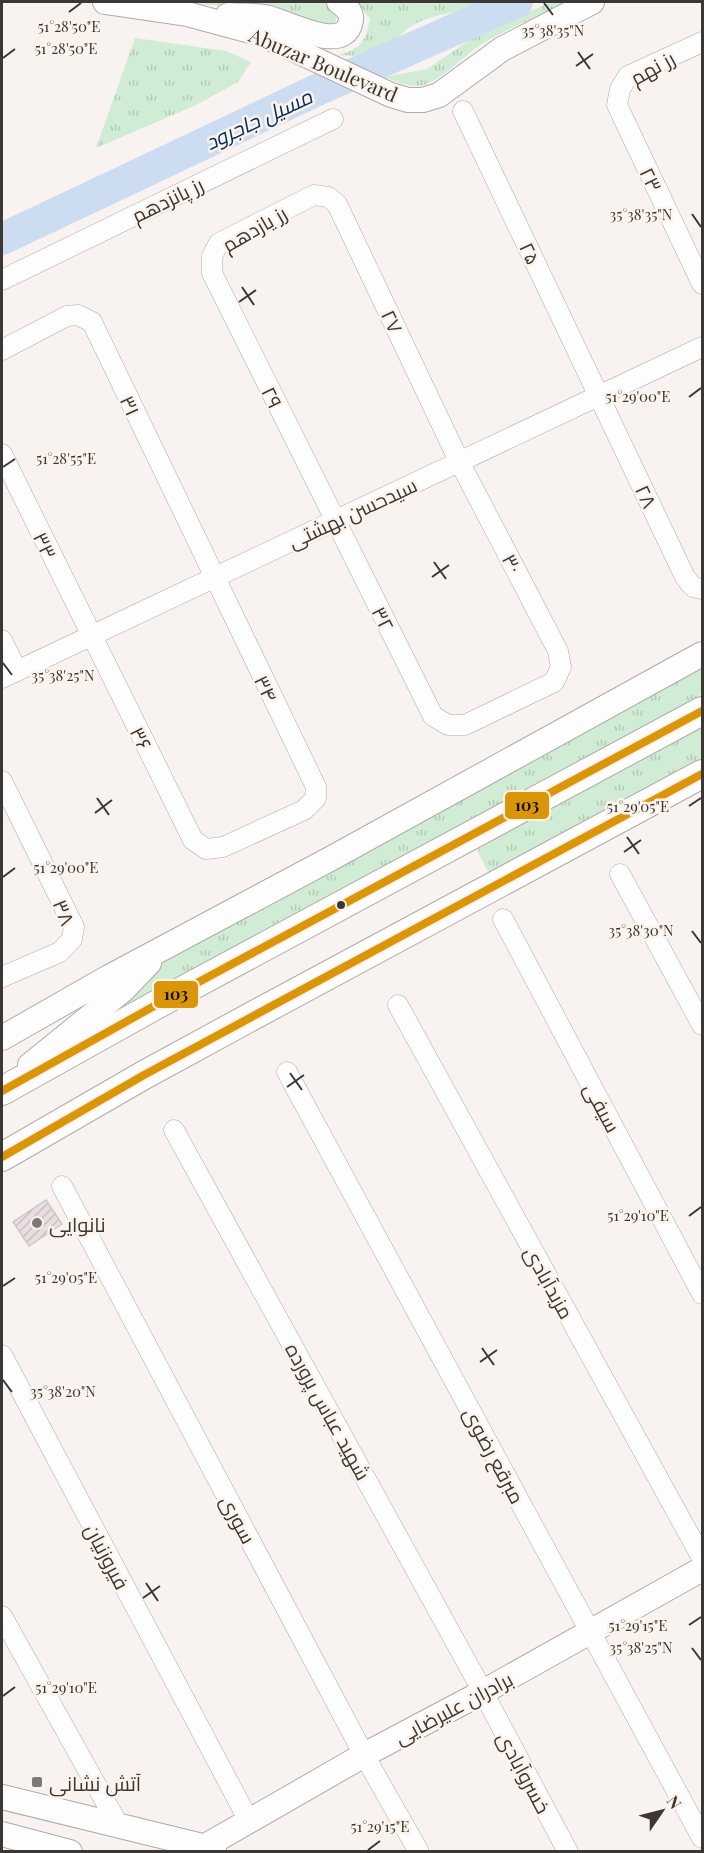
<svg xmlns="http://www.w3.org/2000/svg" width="704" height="1853" font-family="'Playfair Display',Cairo,serif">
	<defs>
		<pattern id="grass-tufts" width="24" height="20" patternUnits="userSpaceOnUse" patternTransform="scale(1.5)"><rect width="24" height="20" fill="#d0ecd4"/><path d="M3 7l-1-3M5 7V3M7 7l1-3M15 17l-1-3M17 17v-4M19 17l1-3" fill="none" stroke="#b3cbb7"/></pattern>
		<pattern id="building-hatch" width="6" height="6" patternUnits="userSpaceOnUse" patternTransform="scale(1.5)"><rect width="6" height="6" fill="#e9dde0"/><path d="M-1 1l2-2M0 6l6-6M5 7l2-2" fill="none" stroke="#c9bec1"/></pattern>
	</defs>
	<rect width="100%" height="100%" fill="#f8f3f0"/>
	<g fill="url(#grass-tufts)">
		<polygon points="178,2 325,2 331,4 339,13 333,27 253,9"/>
		<path d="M354,2H494C470,13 441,11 417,23C410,26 404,32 398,37C378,53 363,58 338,55C361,49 365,42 370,19L362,8Z"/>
		<path d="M551,2H572C540,16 505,28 476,48C459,60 445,77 424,85C413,89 395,81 384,77L427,69L477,35Z"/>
		<polygon points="135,38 226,51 251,62 238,82 196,105 96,148"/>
		<polygon points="702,664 702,694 79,1031 146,976 173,951"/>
		<polygon points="702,724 702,759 490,876 477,850 582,786"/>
	</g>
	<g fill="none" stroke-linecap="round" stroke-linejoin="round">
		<polyline stroke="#cdddf1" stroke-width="32" points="2,239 317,90 517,2"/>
	</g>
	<polygon fill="url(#building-hatch)" stroke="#cdc9c8" stroke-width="1.5" points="46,1200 62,1224 29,1246 13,1222"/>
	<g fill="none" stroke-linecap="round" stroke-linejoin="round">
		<g stroke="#aeaba8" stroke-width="21">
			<g id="minor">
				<polyline points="702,42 628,76 620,89 617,105 702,284"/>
				<polyline points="463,111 685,577 693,587 702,589"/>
				<polygon points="314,195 328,197 337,204 459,461 558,651 561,667 554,682 465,725 448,725 433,716 212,273 212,256 219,243"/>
				<polyline points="2,280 333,119"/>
				<polyline points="2,350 67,316 78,315 92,322 316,787 316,798 304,810 223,847 206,849 193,840 2,454"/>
				<polyline points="2,640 17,671"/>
				<polyline points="2,678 702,347"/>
				<polyline points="2,781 74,927 72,939 60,952 2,977"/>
				<polyline points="620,874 702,1025"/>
				<polyline points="503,919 702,1294"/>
				<polyline points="398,1005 702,1558"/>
				<polyline points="287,1072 702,1838"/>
				<polyline points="174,1130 483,1692 568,1852"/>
				<polyline points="62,1186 364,1755 419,1852"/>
				<polyline points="2,1355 249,1821"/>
				<polyline points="2,1616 119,1826"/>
			</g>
		</g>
		<g stroke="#aeaba8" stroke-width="26">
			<g id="major">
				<polyline points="105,2 187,14 261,34 391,95 408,100 423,100 439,95 502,49 592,2"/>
				<path d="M228,15C240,16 253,15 265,17C284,20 346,57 351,20C352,11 345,6 339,2"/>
				<polyline points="2,1038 109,977 330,859 702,654"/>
				<polyline points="30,1065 123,990 149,963"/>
				<polyline points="2,1797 214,1849"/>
				<polyline points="2,1834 70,1852"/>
				<polyline points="195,1852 364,1755 483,1692 702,1569"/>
			</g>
		</g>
		<g stroke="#aeaba8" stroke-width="30">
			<g id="highway">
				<polyline points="2,1091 156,1005 702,711"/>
				<polyline points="2,1157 144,1075 256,1014 702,774"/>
			</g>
		</g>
		<use href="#minor" stroke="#fefdfd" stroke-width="20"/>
		<use href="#major" stroke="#fefdfd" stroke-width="24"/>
		<use href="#highway" stroke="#fefdfd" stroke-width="28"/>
		<g stroke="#fbf3ec" stroke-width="12">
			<g id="bus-1">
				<polyline points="2,1091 156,1005 702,711"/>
				<polyline points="2,1157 144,1075 702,774"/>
			</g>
		</g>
		<use href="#bus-1" stroke="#db9508" stroke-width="8"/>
	</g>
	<path fill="none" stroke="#3a3734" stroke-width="2" d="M544,3L553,15M69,12L81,3M578,52L590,69M3,58L15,49M576,66L593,54M692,214L701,227M242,287L254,305M239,302L256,290M689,397L701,388M3,467L15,459M434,562L446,579M432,577L449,565M3,663L12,675M97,798L109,815M689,806L701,798M95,813L112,800M627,837L639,854M624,852L641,840M3,877L15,868M692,931L701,943M290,1073L302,1090M287,1087L304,1075M689,1216L701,1207M3,1286L15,1278M482,1348L494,1365M480,1362L497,1350M3,1380L12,1392M146,1583L158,1601M143,1598L160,1586M689,1625L701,1617M692,1648L701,1660M3,1696L15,1687M368,1850L380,1841"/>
	<circle fill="#3a3734" stroke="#fbf3ec" stroke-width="2" cx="341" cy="905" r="5"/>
	<g fill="#7c7976" stroke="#fbf3ec" stroke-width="2">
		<circle cx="37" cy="1223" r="6"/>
		<rect x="31" y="1776" width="12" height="12" rx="3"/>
	</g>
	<g text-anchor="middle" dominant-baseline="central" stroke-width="5" stroke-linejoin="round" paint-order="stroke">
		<g font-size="20" fill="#3a3734" stroke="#fbf3ec">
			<text transform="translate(324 64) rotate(23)">Abuzar Boulevard</text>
			<text transform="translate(652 67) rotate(-29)">رز نهم</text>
			<text transform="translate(652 179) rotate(64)">۲۳</text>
			<text transform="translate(167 199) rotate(-26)">رز پانزدهم</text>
			<text transform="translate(254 228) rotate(-30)">رز یازدهم</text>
			<text transform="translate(531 253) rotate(65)">۲۵</text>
			<text transform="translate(393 321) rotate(65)">۲۷</text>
			<text transform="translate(273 397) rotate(64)">۲۹</text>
			<text transform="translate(131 405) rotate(65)">۳۱</text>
			<text transform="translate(647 496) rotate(65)">۲۸</text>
			<text transform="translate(352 512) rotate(-25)">سیدحسن بهشتی</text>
			<text transform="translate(46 545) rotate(64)">۳۳</text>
			<text transform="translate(513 563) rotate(62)">۳۰</text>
			<text transform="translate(384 618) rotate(63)">۳۲</text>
			<text transform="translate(267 688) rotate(64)">۳۴</text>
			<text transform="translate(142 738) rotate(63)">۳۶</text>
			<text transform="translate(65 912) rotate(68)">۳۸</text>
			<text transform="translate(603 1107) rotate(62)">سیفی</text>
			<text transform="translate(550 1282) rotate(61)">مزیدآبادی</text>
			<text transform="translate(329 1411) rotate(61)">شهید عباس پرورده</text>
			<text transform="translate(495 1455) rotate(62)">مبرقع رضوی</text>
			<text transform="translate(239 1519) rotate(62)">سوری</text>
			<text transform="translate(108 1556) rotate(62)">فیروزنیان</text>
			<text transform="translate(453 1707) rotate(-28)">برادران علیرضایی</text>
			<text transform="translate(525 1772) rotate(62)">خسروآبادی</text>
		</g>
		<g font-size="20" fill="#3a3734" stroke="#fbf3ec" text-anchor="start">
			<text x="49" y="1223">نانوایی</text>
			<text x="49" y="1782">آتش نشانی</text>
		</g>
		<g font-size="21" font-style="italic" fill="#022f5a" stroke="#fbf3ec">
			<text transform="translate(258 118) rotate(-25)">مسیل جاجرود</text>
		</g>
	</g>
	<g font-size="15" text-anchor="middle" fill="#3a3734" stroke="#fbf3ec" stroke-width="5" stroke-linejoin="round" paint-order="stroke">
		<text x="69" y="32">51°28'50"E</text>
		<text x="553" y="36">35°38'35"N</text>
		<text x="66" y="54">51°28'50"E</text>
		<text x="641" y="220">35°38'35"N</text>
		<text x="638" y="402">51°29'00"E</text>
		<text x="66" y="464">51°28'55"E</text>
		<text x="63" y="681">35°38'25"N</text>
		<text x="638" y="812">51°29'05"E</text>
		<text x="66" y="873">51°29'00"E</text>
		<text x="641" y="936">35°38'30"N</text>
		<text x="638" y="1221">51°29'10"E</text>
		<text x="66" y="1283">51°29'05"E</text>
		<text x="63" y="1397">35°38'20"N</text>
		<text x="638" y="1631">51°29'15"E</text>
		<text x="641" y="1653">35°38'25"N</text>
		<text x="66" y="1693">51°29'10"E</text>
		<text x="380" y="1832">51°29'15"E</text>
	</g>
	<g stroke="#fbf3ec" stroke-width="2">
		<rect x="504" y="791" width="46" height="29" rx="6" fill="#db9508"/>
		<rect x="153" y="980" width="46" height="29" rx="6" fill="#db9508"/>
	</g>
	<g font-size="16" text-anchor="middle" font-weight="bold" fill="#111">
		<text x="527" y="811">103</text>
		<text x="176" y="1000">103</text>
	</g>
	<rect width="704" height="1853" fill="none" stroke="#3a3734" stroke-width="6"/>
	<g transform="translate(662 1811) rotate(55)" stroke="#fbf3ec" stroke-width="4.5" paint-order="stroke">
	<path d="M0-4.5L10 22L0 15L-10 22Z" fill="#3a3734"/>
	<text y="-9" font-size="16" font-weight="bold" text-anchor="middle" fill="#3a3734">N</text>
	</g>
</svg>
